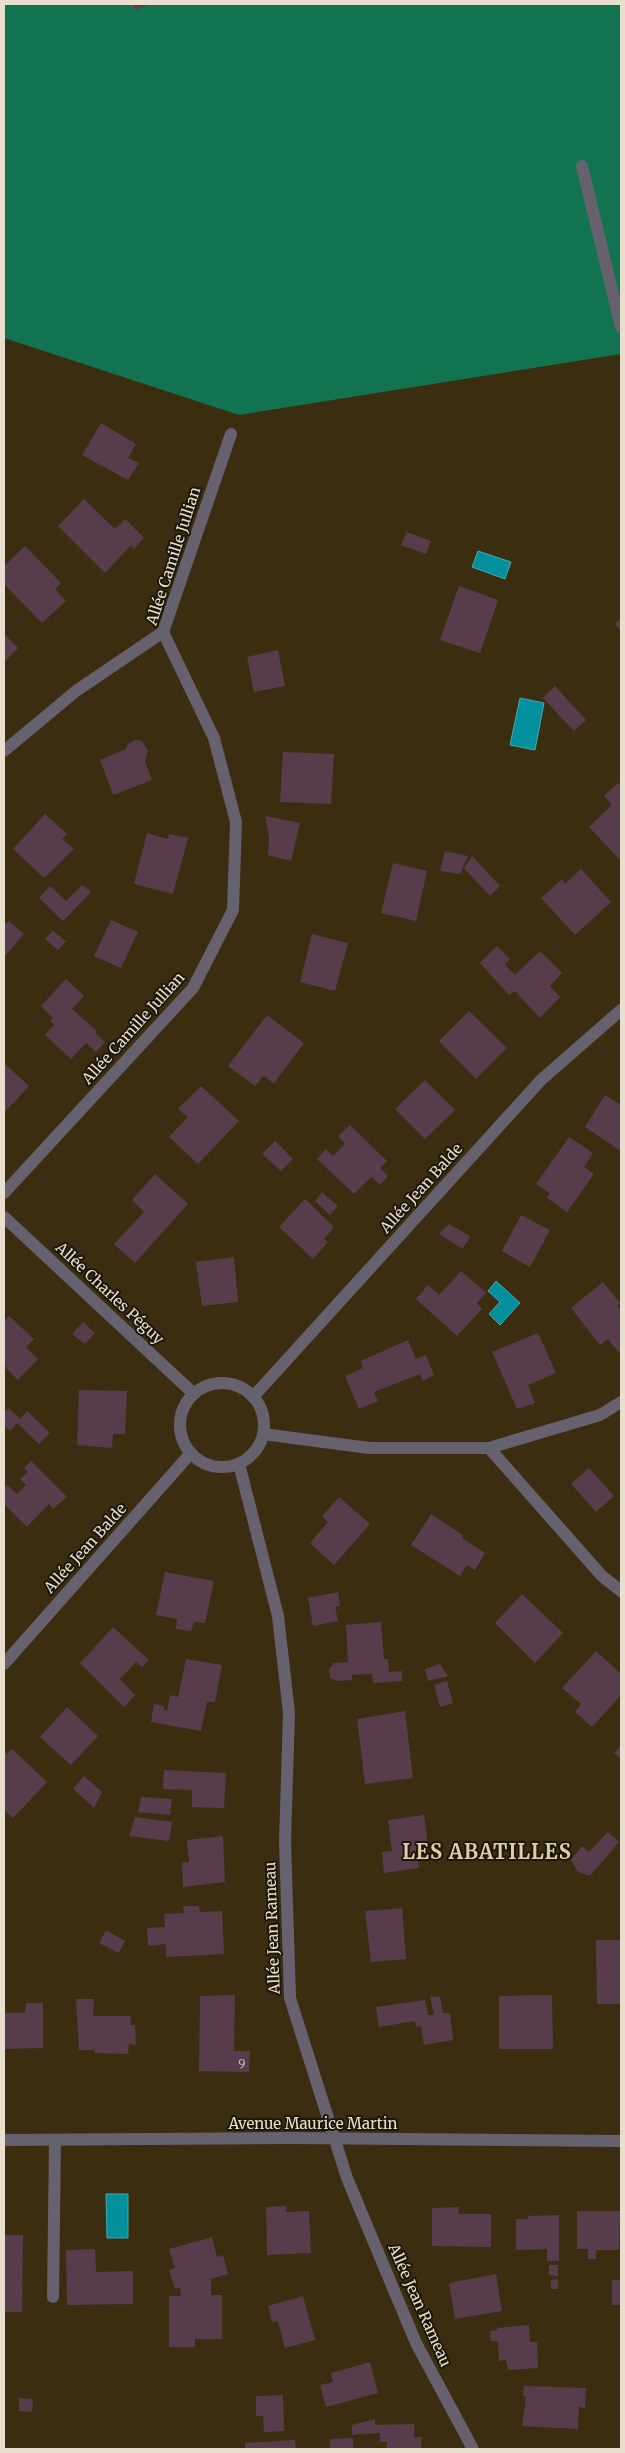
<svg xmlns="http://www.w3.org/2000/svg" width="625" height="2453" font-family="Merriweather,serif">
	<rect width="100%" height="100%" fill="#3a2d10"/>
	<polygon fill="#127350" points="4,4 621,4 621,354 239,415 4,338"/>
	<g fill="#03909e" stroke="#48a8ad">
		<polygon points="478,551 511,562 505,579 472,567"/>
		<polygon points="520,698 544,703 535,750 510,745"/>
		<polygon points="496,1281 520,1303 500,1325 489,1314 500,1302 488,1291"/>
		<polygon points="106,2194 128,2194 128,2238 107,2238"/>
	</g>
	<g fill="#593c4c">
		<polygon points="133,4 151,4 135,10"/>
		<polygon points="101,423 136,444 128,458 139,463 128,480 82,455"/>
		<polygon points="84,499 115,529 125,519 144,538 134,549 131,545 105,573 58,526"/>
		<polygon points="407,532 431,541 426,554 401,545"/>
		<polygon points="25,546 61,583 55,589 66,601 42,623 4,584 4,566"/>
		<polygon points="459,586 498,600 480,653 440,640"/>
		<polygon points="621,618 621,631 615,624"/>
		<polygon points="4,634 18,648 4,662"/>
		<polygon points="278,650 285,686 254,692 247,657"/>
		<polygon points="555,686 586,720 574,731 543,698"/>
		<polygon points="136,740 142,741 148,750 145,762 152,780 113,795 100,760 126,749 128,744"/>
		<polygon points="283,752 334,754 331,804 280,802"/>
		<polygon points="618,783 621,786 621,857 619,859 589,827 612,805 604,796"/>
		<polygon points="45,814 67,834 62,839 74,849 44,878 13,849"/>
		<polygon points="265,816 300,823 291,861 268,855 269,837"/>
		<polygon points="147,833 168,839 169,834 188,838 173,894 134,884"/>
		<polygon points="445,851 468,856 460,874 440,871"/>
		<polygon points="472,856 500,886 490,896 464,868"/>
		<polygon points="393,863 427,871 416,921 381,913"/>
		<polygon points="581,869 611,902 575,935 541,898 562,879 565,884"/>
		<polygon points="82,885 91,892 63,921 39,898 50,886 66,901"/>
		<polygon points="111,920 138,932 121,968 94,956"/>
		<polygon points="9,921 24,934 5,956 4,923 5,924"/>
		<polygon points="53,931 66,941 58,950 45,939"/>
		<polygon points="312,934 348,943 335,991 300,982"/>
		<polygon points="497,946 510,959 505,965 515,975 540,951 562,973 550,986 560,997 540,1018 515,991 509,995 480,963"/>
		<polygon points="66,979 84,996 72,1009 97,1031 95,1033 105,1042 96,1052 86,1043 71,1059 45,1035 54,1025 50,1021 53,1018 41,1006"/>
		<polygon points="469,1011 507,1048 476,1079 439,1041"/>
		<polygon points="267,1015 304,1043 274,1083 263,1076 255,1086 228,1066"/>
		<polygon points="4,1063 29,1086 4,1113"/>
		<polygon points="425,1080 455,1110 425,1139 395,1109"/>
		<polygon points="201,1086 239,1121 198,1164 169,1137 188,1117 178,1109"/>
		<polygon points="605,1095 621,1105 621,1151 585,1127"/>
		<polygon points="350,1125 387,1161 380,1168 388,1176 380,1185 371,1177 354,1194 317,1159 326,1149 333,1156 345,1144 338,1136"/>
		<polygon points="569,1137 593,1153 584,1167 594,1174 567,1212 547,1198 550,1193 536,1184"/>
		<polygon points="275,1141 293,1159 281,1171 262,1154"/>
		<polygon points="155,1174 188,1204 135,1263 114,1244 144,1212 132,1200"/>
		<polygon points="322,1192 338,1206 330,1215 315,1201"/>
		<polygon points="305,1199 334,1227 324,1239 328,1242 313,1259 279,1227"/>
		<polygon points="521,1215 550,1230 530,1267 502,1251"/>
		<polygon points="449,1224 470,1236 463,1249 439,1234"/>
		<polygon points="234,1257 238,1302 202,1306 196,1262"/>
		<polygon points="461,1271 486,1293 477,1303 482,1309 457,1336 416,1299 428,1285 439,1295"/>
		<polygon points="603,1282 620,1303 617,1306 621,1311 621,1355 608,1339 600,1345 571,1308"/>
		<polygon points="9,1316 34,1339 26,1347 38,1359 18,1380 5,1367 7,1365 4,1362 4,1321"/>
		<polygon points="83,1322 95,1333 85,1344 72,1334"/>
		<polygon points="538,1333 556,1373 528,1385 535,1403 517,1409 492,1352"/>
		<polygon points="408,1340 416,1359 426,1355 434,1375 423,1381 420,1374 374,1392 378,1401 359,1409 345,1376 363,1368 361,1361"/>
		<polygon points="79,1390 127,1391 125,1434 113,1434 112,1448 77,1445"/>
		<polygon points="9,1408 20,1419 27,1411 50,1433 39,1444 17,1423 10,1431 4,1425 4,1413"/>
		<polygon points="31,1461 67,1497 53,1509 49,1504 27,1527 4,1504 4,1488 7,1485 17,1494 26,1485 20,1479 28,1472 24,1468"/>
		<polygon points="589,1468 614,1496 596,1512 571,1484"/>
		<polygon points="339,1497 370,1524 334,1565 310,1543 328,1522 322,1516"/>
		<polygon points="431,1514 463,1535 462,1538 485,1553 475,1570 467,1565 460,1576 411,1545"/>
		<polygon points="165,1572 214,1581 205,1623 194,1622 191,1631 176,1629 177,1619 156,1615"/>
		<polygon points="338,1592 340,1606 335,1607 338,1621 313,1626 308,1598"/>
		<polygon points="522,1594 563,1633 535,1663 495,1623"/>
		<polygon points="381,1622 384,1659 388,1659 389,1672 402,1671 402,1681 373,1683 372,1674 352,1675 352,1680 337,1681 330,1678 329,1669 334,1663 348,1662 346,1625"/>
		<polygon points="113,1627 149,1660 142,1667 136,1662 120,1679 135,1695 124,1707 80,1663"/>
		<polygon points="596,1651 621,1674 621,1695 592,1727 575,1712 581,1704 562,1688"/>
		<polygon points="186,1659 222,1665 215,1702 207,1702 201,1731 151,1722 154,1704 164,1706 164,1710 167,1711 170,1695 178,1697"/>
		<polygon points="440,1664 448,1676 428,1681 425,1669"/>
		<polygon points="447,1681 453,1703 440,1707 434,1685"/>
		<polygon points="67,1707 98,1736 71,1765 40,1737"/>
		<polygon points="405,1711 413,1778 365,1784 357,1719"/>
		<polygon points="621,1745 621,1759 614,1753"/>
		<polygon points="12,1749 47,1782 13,1818 4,1810 4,1750 7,1754"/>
		<polygon points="164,1770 226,1773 224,1808 192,1807 192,1790 163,1789"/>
		<polygon points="84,1776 102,1792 94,1808 73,1789"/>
		<polygon points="141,1797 172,1799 170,1815 138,1812"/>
		<polygon points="424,1815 428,1847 416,1848 419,1868 384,1873 382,1852 392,1851 388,1820"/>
		<polygon points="135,1817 172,1822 169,1841 129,1836"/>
		<polygon points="608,1832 619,1842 590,1876 578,1872 571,1860 582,1846 589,1852"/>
		<polygon points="223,1836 225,1882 183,1887 182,1863 189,1862 187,1840"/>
		<polygon points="183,1906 199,1906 200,1912 222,1911 224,1954 166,1957 166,1944 148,1946 147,1928 165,1927 164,1914 184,1913"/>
		<polygon points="402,1908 406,1959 371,1962 365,1911"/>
		<polygon points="106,1930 125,1941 119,1953 99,1943"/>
		<polygon points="596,1940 621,1940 621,2004 597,2004"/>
		<polygon points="235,1995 234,2051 250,2051 249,2072 199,2071 200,1996"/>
		<polygon points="552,1995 553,2049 499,2049 499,1996"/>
		<polygon points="430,1997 440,1997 443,2013 450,2013 453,2040 424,2045 421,2026 416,2027 415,2021 379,2027 376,2007 425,2000 428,2015 434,2015"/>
		<polygon points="76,1999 94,1999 93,2016 131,2016 130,2025 135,2025 136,2045 129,2044 128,2054 95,2053 94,2050 79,2050"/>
		<polygon points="26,2003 43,2003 43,2048 4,2049 4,2013 25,2013"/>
		<polygon points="286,2206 286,2212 309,2211 311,2253 267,2255 266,2207"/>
		<polygon points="459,2207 458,2214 491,2214 491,2247 432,2246 432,2208"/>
		<polygon points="577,2211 620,2211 619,2250 596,2250 596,2259 588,2259 588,2249 577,2249"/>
		<polygon points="559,2215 559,2261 547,2261 547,2249 516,2250 516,2219 528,2219 528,2216"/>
		<polygon points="4,2235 23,2235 22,2312 4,2312"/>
		<polygon points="212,2237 217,2257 223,2255 228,2274 211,2279 211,2295 222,2295 222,2339 195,2339 195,2347 169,2347 169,2296 181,2296 180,2288 175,2289 169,2270 175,2268 169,2249"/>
		<polygon points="95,2249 96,2272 133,2271 133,2304 67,2305 66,2250"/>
		<polygon points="549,2265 558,2265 558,2276 549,2275"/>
		<polygon points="496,2274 502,2311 455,2319 449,2283"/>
		<polygon points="558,2279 558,2289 551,2289 551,2280"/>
		<rect x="612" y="2280" width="9" height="25"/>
		<polygon points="303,2296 315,2340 285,2348 278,2321 272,2322 268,2306"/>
		<polygon points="529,2325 530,2342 537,2342 538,2368 508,2370 506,2360 499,2361 498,2341 491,2341 490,2331 497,2330 497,2328"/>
		<polygon points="370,2362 378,2393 326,2407 320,2385 333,2382 331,2373"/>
		<polygon points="524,2386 586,2388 585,2408 579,2407 578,2429 522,2426 526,2397 523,2396"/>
		<polygon points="283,2395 284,2431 264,2432 263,2416 256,2416 256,2396"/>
		<polygon points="19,2398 33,2399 32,2412 19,2411"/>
		<polygon points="375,2419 375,2425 414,2424 414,2437 422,2437 421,2449 387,2449 387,2442 380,2442 380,2433 352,2435 352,2425"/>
		<polygon points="353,2438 353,2449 330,2449 330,2439"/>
		<polygon points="295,2440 296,2449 245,2449 245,2443"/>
	</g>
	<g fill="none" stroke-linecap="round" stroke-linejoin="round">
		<g stroke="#66616e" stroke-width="12">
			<polyline points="582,166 621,327"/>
			<polyline points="4,751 76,691 163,632"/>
			<polyline points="4,1193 193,988 233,910 236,822 214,738 163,632 231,434"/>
			<polyline points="4,1217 194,1394"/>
			<circle cx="222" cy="1425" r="42"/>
			<polyline points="253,1397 541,1080 621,1010"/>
			<polyline points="263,1434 369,1448 489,1448 600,1415 621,1402"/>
			<polyline points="489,1448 602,1576 621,1591"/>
			<polyline points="239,1464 278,1616 289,1713 285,1841 290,1998 347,2178 416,2343 473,2449"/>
			<polyline points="4,1664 191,1453"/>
			<polyline points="4,2140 291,2138 621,2141"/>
			<polyline points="53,2297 55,2141"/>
		</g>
	</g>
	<g text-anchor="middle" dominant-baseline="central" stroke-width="4" stroke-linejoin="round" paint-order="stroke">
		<g font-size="12" fill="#c4b6ae">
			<text x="242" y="2063">9</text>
		</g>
		<g font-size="15" fill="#e8dfcf" stroke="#1d170a">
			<text transform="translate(173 556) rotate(-72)">Allée Camille Jullian</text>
			<text transform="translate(133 1028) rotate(-48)">Allée Camille Jullian</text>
			<text transform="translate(421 1188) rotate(-48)">Allée Jean Balde</text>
			<text transform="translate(110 1293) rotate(43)">Allée Charles Péguy</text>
			<text transform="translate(85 1548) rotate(-48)">Allée Jean Balde</text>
			<text transform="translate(272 1928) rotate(-92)">Allée Jean Rameau</text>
			<text x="313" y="2123">Avenue Maurice Martin</text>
			<text transform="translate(420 2305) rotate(66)">Allée Jean Rameau</text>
		</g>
		<g font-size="20" font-weight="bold" letter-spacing="1" fill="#ddcdac" stroke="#1d170a">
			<text x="487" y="1851">LES ABATILLES</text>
		</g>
	</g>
	<rect width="625" height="2453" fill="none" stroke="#e8dfcf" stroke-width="10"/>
</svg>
